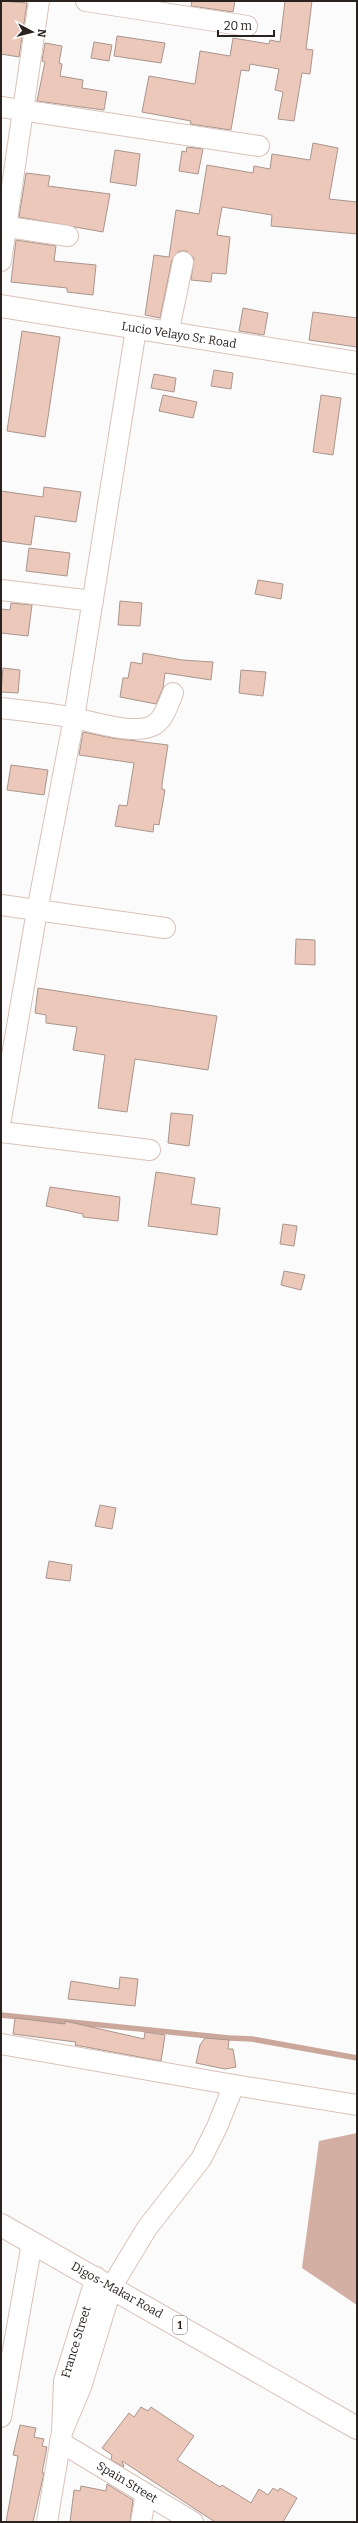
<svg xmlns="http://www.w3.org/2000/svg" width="358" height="2523" font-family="Bitter,serif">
	<rect width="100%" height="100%" fill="#fbfbfb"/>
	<polygon fill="#d2afa2" points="357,2133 357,2305 302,2268 319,2141"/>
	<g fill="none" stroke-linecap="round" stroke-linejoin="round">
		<polyline stroke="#caa79a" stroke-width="5.5" points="1,2015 229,2038 252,2039 357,2058"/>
	</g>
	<g fill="#ebc8ba" stroke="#aa958c">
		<polygon points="1,1 27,3 19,57 1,54"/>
		<polygon points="192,1 235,1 233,12 191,6"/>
		<polygon points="285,1 312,1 306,49 313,50 310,74 302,73 294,121 278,119 283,92 275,90 279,69 250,64 249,71 241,70 231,130 190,124 191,121 142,112 149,76 195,84 200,51 230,56 233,38 269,44 270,40 280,42"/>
		<polygon points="117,36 165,43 161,63 114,56"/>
		<polygon points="94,42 112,45 109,61 91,58"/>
		<polygon points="45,43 62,46 59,63 62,64 60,76 83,80 82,88 107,92 104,110 37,101 45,62 42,61"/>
		<polygon points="313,143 338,148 329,199 357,202 357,234 271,226 272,215 222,207 217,235 230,237 226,274 212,273 211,282 191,280 194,258 186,251 179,251 172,260 160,318 145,315 154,255 169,257 176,210 199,214 207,165 253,173 254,166 270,169 272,154 310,160"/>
		<polygon points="187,147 203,149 198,174 179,171 182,151 186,152"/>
		<polygon points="115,150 140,154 136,186 110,182"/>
		<polygon points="26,173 50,176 48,186 110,194 103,232 19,217"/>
		<polygon points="16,240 56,246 54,261 96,265 93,295 67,292 67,288 11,282"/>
		<polygon points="243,308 268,313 264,335 239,331"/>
		<polygon points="313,312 357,318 357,347 309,340"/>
		<polygon points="22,331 60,337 45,437 7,431"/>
		<polygon points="214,370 233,373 231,389 211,386"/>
		<polygon points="154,374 176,378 174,392 151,388"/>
		<polygon points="163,395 197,402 193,418 159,411"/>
		<polygon points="321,395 341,398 333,455 313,452"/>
		<polygon points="44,487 81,492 76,522 35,516 31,545 1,541 1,491 43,497"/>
		<polygon points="29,548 70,553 67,576 26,571"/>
		<polygon points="258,580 283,584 281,599 255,594"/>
		<polygon points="120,601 142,603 140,626 118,625"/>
		<polygon points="11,603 32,605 28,636 1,633 1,609 10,610"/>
		<polygon points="143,653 182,660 213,662 211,680 165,673 163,688 156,704 120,697 123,678 128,678 131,662 142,664"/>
		<polygon points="3,668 20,670 18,693 1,692"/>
		<polygon points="241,670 266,672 263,696 239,693"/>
		<polygon points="83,732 112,738 168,745 162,784 162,789 165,790 159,825 154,824 153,832 115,826 119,805 127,806 134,763 79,755"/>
		<polygon points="11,765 48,770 44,795 7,790"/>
		<polygon points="296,939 315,940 315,965 295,964"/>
		<polygon points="38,988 217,1016 208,1070 135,1059 127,1112 98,1108 105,1055 73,1050 77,1027 46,1023 46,1015 35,1013"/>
		<polygon points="171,1113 193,1115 189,1146 168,1143"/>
		<polygon points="156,1172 195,1178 191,1204 220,1208 217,1235 148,1226"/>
		<polygon points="50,1187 120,1197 118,1221 83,1217 83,1214 46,1206"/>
		<polygon points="283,1224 297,1226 294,1246 280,1244"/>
		<polygon points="284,1271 305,1275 301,1290 281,1285"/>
		<polygon points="100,1505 116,1508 112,1529 95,1526"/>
		<polygon points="49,1561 72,1565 70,1581 46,1578"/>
		<polygon points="120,1977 138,1979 135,2006 68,1999 71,1981 119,1989"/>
		<polygon points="15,2018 65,2024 65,2021 144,2039 145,2032 165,2035 161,2061 75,2045 76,2042 13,2034"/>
		<polygon points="205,2038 229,2040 228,2049 233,2049 236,2067 225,2069 196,2063 200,2045"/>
		<polygon points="141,2407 148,2411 151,2407 194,2436 177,2460 220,2487 222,2485 251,2503 259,2489 268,2495 273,2488 278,2491 280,2488 297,2498 283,2522 215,2522 122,2461 124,2467 111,2460 112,2455 102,2448 129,2413 134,2417"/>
		<polygon points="20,2425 36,2428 34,2437 44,2439 42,2446 47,2447 42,2473 44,2473 33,2522 6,2522 18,2456 13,2455"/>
		<polygon points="107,2484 133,2500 130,2522 70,2522 74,2490 80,2491 81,2486 106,2491"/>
	</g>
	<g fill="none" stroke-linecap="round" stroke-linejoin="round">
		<g stroke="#d9c2b9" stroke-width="22">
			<g id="minor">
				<polyline points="86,1 247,26"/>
				<polyline points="1,107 259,146"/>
				<polyline points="1,226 68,236"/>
				<polyline points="1,261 39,1"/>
				<polyline points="168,334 183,262"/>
				<polyline points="1,590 93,601"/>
				<path d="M1,708C25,711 50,713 74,718C95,722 132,735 152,726C164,721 168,704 173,693"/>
				<polyline points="1,905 165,928"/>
				<polyline points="1,1119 37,911 74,718 136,329"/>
				<polyline points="1,1132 150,1150"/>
				<polyline points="1,2044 234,2085 217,2127 201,2159 147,2228 112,2286 81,2387 62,2432"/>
				<polyline points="234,2085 357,2105"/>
				<polyline points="1,2417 32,2243"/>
				<polyline points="60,2442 193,2522"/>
				<polyline points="47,2522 62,2432 64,2381 96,2277"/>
				<polyline points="141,2522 146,2494"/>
			</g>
		</g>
		<g stroke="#d9c2b9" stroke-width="24">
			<g id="major">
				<polyline points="1,306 357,363"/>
				<polyline points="1,2225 357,2428"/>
			</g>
		</g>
		<use href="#minor" stroke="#fff" stroke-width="20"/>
		<use href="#major" stroke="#fff" stroke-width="22"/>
	</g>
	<g text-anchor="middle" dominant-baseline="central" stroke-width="3.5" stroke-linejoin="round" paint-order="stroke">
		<rect fill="#fff" stroke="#6a6462" stroke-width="1" x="173" y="2316" width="14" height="18" rx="3"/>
		<g font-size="11" font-weight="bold" fill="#2a221f">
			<text x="180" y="2325">1</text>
		</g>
		<g font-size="12" fill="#2a221f" stroke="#fff">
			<text transform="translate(179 335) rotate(9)">Lucio Velayo Sr. Road</text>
			<text transform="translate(117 2290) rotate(29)">Digos-Makar Road</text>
			<text transform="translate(76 2342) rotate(-73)">France Street</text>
			<text transform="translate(127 2482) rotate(31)">Spain Street</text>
		</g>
	</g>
	<rect width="358" height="2523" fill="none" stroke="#2a221f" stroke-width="4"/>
	<g transform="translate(32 32) rotate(97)" stroke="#ffffff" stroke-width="3" paint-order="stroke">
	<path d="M0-3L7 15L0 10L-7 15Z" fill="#2a221f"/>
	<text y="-6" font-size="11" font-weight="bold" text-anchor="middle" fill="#2a221f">N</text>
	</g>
	<path d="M218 30v6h56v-6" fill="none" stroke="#2a221f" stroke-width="2"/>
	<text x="224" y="30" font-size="12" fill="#2a221f" stroke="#ffffff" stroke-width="3" paint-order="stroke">20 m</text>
</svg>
